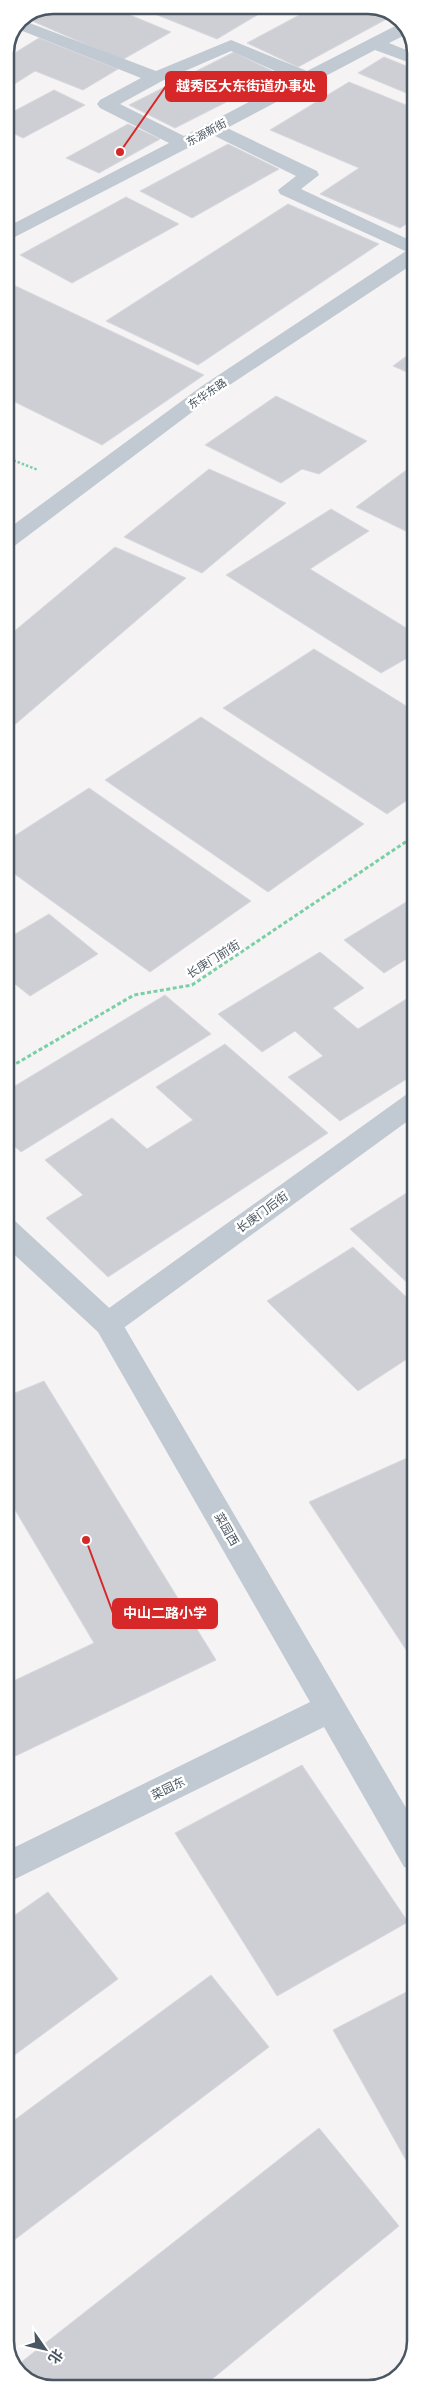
<svg xmlns="http://www.w3.org/2000/svg" width="421" height="2394" font-family="Manrope,'Noto Sans SC',sans-serif">
	<rect width="100%" height="100%" fill="#f5f3f3"/>
	<g fill="#cdcfd5" stroke="#d7d9de">
		<polygon points="53,5 106,5 171,32 122,60 23,17"/>
		<polygon points="170,5 274,5 217,39 155,14"/>
		<polygon points="318,5 374,5 394,15 298,67 247,43"/>
		<polygon points="39,38 118,69 83,90 35,71 5,90 5,59"/>
		<polygon points="234,52 280,75 175,128 129,105"/>
		<polygon points="384,57 416,70 416,97 358,73"/>
		<polygon points="349,82 416,109 416,218 400,228 320,194 359,168 270,130"/>
		<polygon points="54,90 85,105 23,138 5,129 5,116"/>
		<polygon points="128,124 160,139 99,173 66,158"/>
		<polygon points="228,144 279,169 192,218 140,191"/>
		<polygon points="126,197 179,224 72,283 20,255"/>
		<polygon points="288,204 379,244 198,365 106,321"/>
		<polygon points="5,281 204,375 102,445 5,397"/>
		<polygon points="416,349 416,376 393,366"/>
		<polygon points="276,396 367,441 319,474 302,469 281,483 205,445"/>
		<polygon points="416,463 416,536 356,507"/>
		<polygon points="209,469 286,503 202,573 124,537"/>
		<polygon points="331,509 369,531 310,569 416,634 416,653 381,673 226,575"/>
		<polygon points="115,547 186,578 5,733 5,639"/>
		<polygon points="314,649 416,712 416,794 387,814 223,708"/>
		<polygon points="201,717 364,824 268,892 105,780"/>
		<polygon points="89,788 251,901 150,972 5,867 5,842"/>
		<polygon points="416,896 416,953 384,973 344,940"/>
		<polygon points="49,914 98,954 30,996 5,976 5,940"/>
		<polygon points="320,952 364,988 333,1008 358,1029 416,993 416,1073 340,1121 288,1077 323,1056 295,1031 262,1052 218,1014"/>
		<polygon points="165,995 211,1034 21,1152 5,1138 5,1092"/>
		<polygon points="225,1044 328,1133 108,1277 46,1218 83,1195 45,1160 112,1118 147,1149 193,1120 156,1087"/>
		<polygon points="416,1187 416,1291 350,1229"/>
		<polygon points="353,1247 416,1306 416,1353 358,1391 267,1301"/>
		<polygon points="44,1381 216,1660 5,1761 5,1685 94,1643 5,1493 5,1397"/>
		<polygon points="416,1454 416,1665 309,1502"/>
		<polygon points="302,1765 408,1922 277,1996 175,1833"/>
		<polygon points="48,1892 118,1979 5,2062 5,1922"/>
		<polygon points="211,1975 269,2047 5,2247 5,2127"/>
		<polygon points="416,1987 416,2178 333,2030"/>
		<polygon points="319,2128 399,2226 200,2389 47,2389 19,2375 15,2367"/>
	</g>
	<g fill="none" stroke-linecap="round" stroke-linejoin="round">
		<polyline stroke="#7ad0a6" stroke-width="2.5" stroke-dasharray="2.5 2" stroke-linecap="butt" points="5,457 38,470"/>
		<polyline stroke="#7ad0a6" stroke-width="3" stroke-dasharray="4 2.5" stroke-linecap="butt" points="5,1070 134,995 192,985 416,835"/>
		<g fill="#c1cad2" fill-rule="evenodd">
			<path d="M19,19L156,71L231,40L307,71L403,22L409,33L389,43L416,54V65L375,50L227,128L317,171L319,175L301,189L416,243V256L280,194L278,190L296,176L213,135L5,242V228L169,143L100,108L97,104L100,100L141,78L15,28ZM231,51L293,79L184,136L120,104L162,81Z"/>
			<polygon points="416,1091 416,1115 118,1332 108,1335 98,1332 94,1324 98,1316 407,1094"/>
		</g>
		<polygon fill="#c1cad2" fill-rule="evenodd" points="5,1218 15,1221 118,1316 416,1825 416,1871 404,1867 324,1727 5,1884 5,1852 310,1702 98,1332 5,1246"/>
		<polygon fill="#c1cad2" fill-rule="evenodd" points="416,247 416,262 216,394 13,547 5,549 5,531 202,386 409,249"/>
	</g>
	<g text-anchor="middle" dominant-baseline="central" stroke-width="5" stroke-linejoin="round" paint-order="stroke">
		<g font-size="11" fill="#4a5661" stroke="#fff">
			<text transform="translate(206 132) rotate(-28)">东源新街</text>
			<text transform="translate(207 393) rotate(-35)">东华东路</text>
		</g>
		<g font-size="12" fill="#4a5661" stroke="#fff">
			<text transform="translate(213 959) rotate(-32)">长庚门前街</text>
			<text transform="translate(262 1212) rotate(-36)">长庚门后街</text>
			<text transform="translate(227 1529) rotate(60)">菜园西</text>
			<text transform="translate(168 1788) rotate(-26)">菜园东</text>
		</g>
	</g>
	<path d="M0 0H421V2394H0ZM53 14H368A39 39 0 0 1 407 53V2341A39 39 0 0 1 368 2380H53A39 39 0 0 1 14 2341V53A39 39 0 0 1 53 14Z" fill="#fff" fill-rule="evenodd"/>
	<path fill="none" stroke="#4a5661" stroke-width="2.5" d="M53 14H368A39 39 0 0 1 407 53V2341A39 39 0 0 1 368 2380H53A39 39 0 0 1 14 2341V53A39 39 0 0 1 53 14Z"/>
	<path fill="none" stroke="#d62828" stroke-width="2" d="M120 152L166 86M86 1540L113 1613"/>
	<g fill="#d62828" stroke="#fff" stroke-width="2">
		<circle cx="120" cy="152" r="5"/>
		<circle cx="86" cy="1540" r="5"/>
	</g>
	<g fill="#d62828" stroke="#d62828" stroke-width="2">
		<rect x="166" y="72" width="160" height="29" rx="5"/>
		<rect x="113" y="1599" width="104" height="29" rx="5"/>
	</g>
	<g font-size="14" text-anchor="middle" font-weight="bold" fill="#fff">
		<text x="246" y="91">越秀区大东街道办事处</text>
		<text x="165" y="1618">中山二路小学</text>
	</g>
	<g transform="translate(45 2349) rotate(124)" stroke="#ffffff" stroke-width="4" paint-order="stroke">
	<path d="M0-4L9 19L0 12L-9 19Z" fill="#4a5661"/>
	<text y="-8" font-size="14" font-weight="bold" text-anchor="middle" fill="#4a5661">北</text>
	</g>
</svg>
